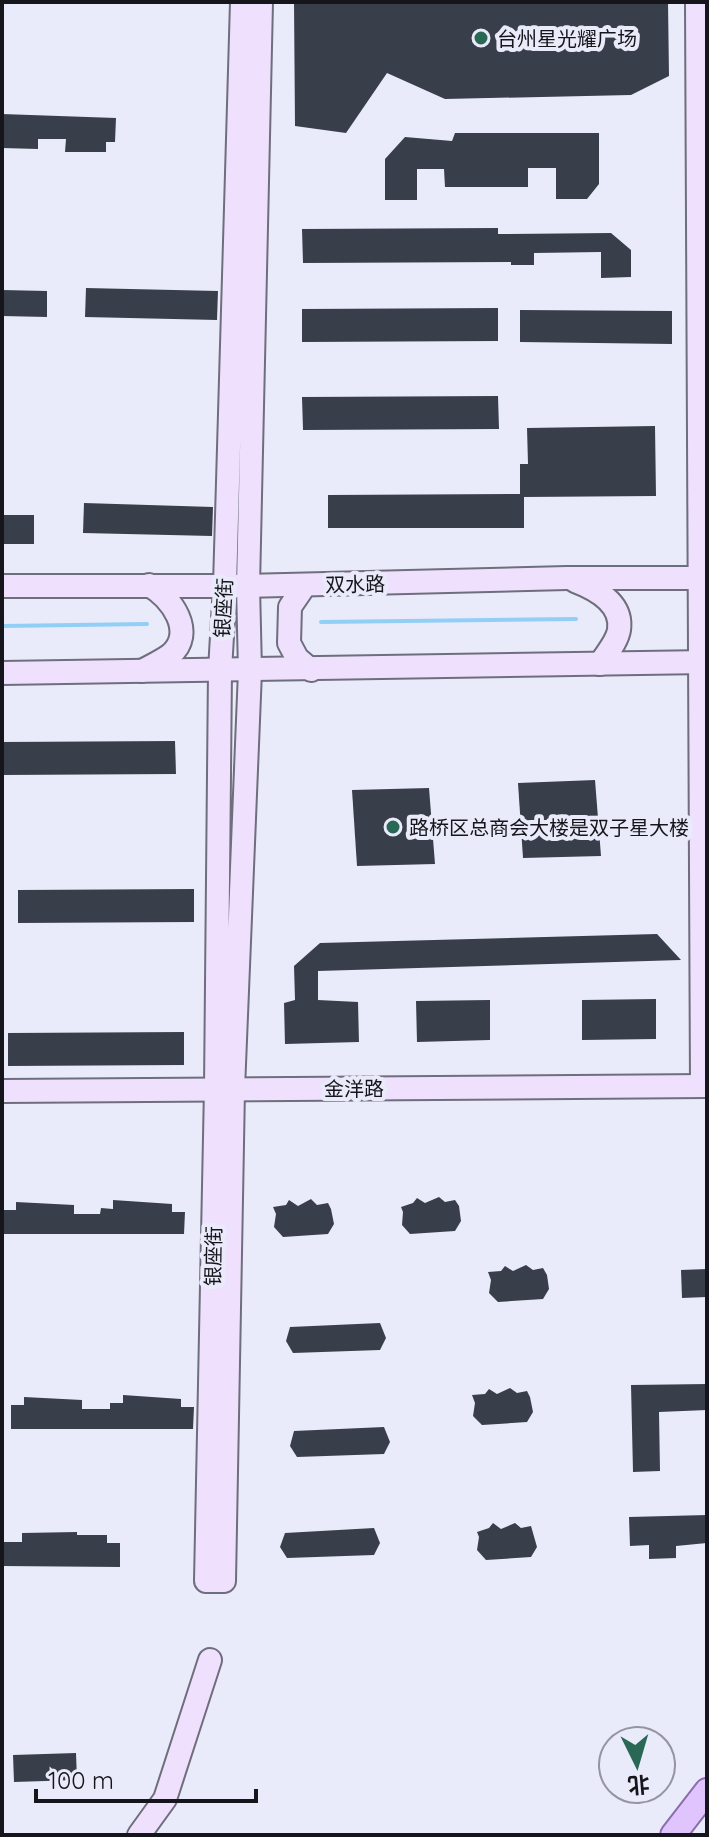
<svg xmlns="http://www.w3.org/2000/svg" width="709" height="1837" font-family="Quicksand,'Noto Sans SC',sans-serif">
	<rect width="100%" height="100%" fill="#eaebfa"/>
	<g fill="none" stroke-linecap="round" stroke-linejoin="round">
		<g stroke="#92cff7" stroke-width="4">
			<polyline points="321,622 576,619"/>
			<polyline points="2,626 147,624"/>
		</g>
	</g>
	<g fill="#393f4a">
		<polygon points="294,2 668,2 669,76 631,95 445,99 387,73 346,133 295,126"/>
		<polygon points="2,114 116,118 115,142 106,142 106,152 65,152 66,139 38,139 38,149 2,148"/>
		<polygon points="455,133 599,133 599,184 587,199 556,199 556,168 528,168 528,187 445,187 444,169 417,169 417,200 385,200 385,159 405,137 452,141"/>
		<polygon points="498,228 498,234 611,233 631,250 631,277 601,278 601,252 534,253 534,265 511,265 511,262 303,263 302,229"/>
		<polygon points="86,288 218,291 217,320 85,317"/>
		<polygon points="2,290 47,291 47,317 2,316"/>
		<polygon points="498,308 498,341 302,342 302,309"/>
		<polygon points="520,310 672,311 672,344 520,342"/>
		<polygon points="498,396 499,429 303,430 302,397"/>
		<polygon points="655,426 656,496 524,497 524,528 328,528 328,495 520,494 520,464 528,464 527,428"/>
		<polygon points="84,503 213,507 212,536 83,533"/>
		<rect x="2" y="515" width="32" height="29"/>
		<polygon points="175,741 176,774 2,775 2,742"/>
		<polygon points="595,780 601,856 523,858 518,783"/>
		<polygon points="429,788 435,864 357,866 352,790"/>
		<polygon points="194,889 194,922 18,923 18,890"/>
		<polygon points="657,934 681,960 318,971 318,1000 358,1002 359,1042 285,1044 284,1003 295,1000 294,966 320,943"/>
		<polygon points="656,999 656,1039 582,1040 582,1000"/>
		<polygon points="490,1000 490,1040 417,1042 416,1001"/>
		<polygon points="184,1032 184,1065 8,1066 8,1033"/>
		<polygon points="439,1197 445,1202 455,1200 459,1206 461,1221 455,1231 410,1234 402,1225 403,1212 401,1207 413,1203 417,1198 425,1203"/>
		<polygon points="311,1199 317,1205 328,1203 331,1209 334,1224 328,1234 283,1237 274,1227 276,1214 273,1207 286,1205 289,1200 298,1206"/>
		<polygon points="113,1200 172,1204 172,1212 185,1212 184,1234 2,1234 3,1210 16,1210 16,1202 74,1205 74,1214 100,1214 101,1208 113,1209"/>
		<polygon points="526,1265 533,1270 543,1268 547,1275 549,1289 543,1299 498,1302 489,1293 491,1280 488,1272 501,1271 505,1266 513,1271"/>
		<polygon points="707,1269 707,1297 682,1298 681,1270"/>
		<polygon points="380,1323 386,1338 380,1350 293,1353 286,1341 290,1327"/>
		<polygon points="707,1384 707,1410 659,1412 660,1471 633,1472 631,1385"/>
		<polygon points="510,1388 517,1393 527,1391 530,1397 533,1412 527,1422 482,1425 473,1416 475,1403 472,1395 485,1394 489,1389 497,1394"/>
		<polygon points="123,1395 181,1399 181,1407 194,1407 193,1429 11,1429 11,1405 24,1405 24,1397 82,1400 82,1409 110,1409 110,1403 123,1403"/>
		<polygon points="384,1427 390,1442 384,1454 297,1457 290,1446 294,1431"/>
		<polygon points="707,1515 707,1543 676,1546 676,1558 649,1559 649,1545 630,1546 629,1517"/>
		<polygon points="493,1523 501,1529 515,1523 521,1528 531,1526 537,1547 531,1557 486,1560 477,1550 479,1537 477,1532 489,1528"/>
		<polygon points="374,1528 380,1543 374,1555 287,1558 280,1547 285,1533"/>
		<polygon points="77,1532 77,1535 107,1535 107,1543 120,1543 120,1567 2,1566 2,1542 22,1542 22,1533"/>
		<polygon points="76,1753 77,1780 14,1782 13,1755"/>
	</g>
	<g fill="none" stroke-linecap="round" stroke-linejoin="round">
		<g stroke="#6e6e7c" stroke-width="26">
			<g id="secondary">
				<polyline points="242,2 225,585 220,670 216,1088 206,1581 224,1581 233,1089 250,671 248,586 261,2"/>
				<polyline points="697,2 702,1086"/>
				<path d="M575,581C596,589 623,603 619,630C617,642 606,654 600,664"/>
				<polyline points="305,585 290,607 289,643 297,658 311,670"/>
				<polyline points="2,586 248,586 567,578 707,578"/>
				<path d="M142,671C151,666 162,661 170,655C197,633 171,597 149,585"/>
				<polyline points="2,673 707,662"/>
				<polyline points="2,1091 707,1086"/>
				<polyline points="139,1835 165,1799 210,1660"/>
			</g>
		</g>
		<g stroke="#8b6dad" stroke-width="28">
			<polyline id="primary" points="673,1835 707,1791"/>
		</g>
		<use href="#secondary" stroke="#efe1fe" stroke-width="22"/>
		<use href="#primary" stroke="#e0c4fd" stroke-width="24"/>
	</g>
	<g fill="#296854" stroke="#eaebfa" stroke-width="3">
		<circle cx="481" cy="38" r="8"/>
		<circle cx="393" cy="827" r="8"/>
	</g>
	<g text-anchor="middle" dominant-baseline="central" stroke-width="8" stroke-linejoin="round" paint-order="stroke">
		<g font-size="20" fill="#15151b" stroke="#eaebfa" text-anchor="start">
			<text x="497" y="38">台州星光耀广场</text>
			<text x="409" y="827">路桥区总商会大楼是双子星大楼</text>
		</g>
		<g font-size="20" fill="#15151b" stroke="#eaebfa">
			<text transform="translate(355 584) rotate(-1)">双水路</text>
			<text transform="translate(223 608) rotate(-87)">银座街</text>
			<text x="354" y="1088">金洋路</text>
			<text transform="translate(213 1256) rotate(-89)">银座街</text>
		</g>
	</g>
	<rect width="709" height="1837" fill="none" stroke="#15151b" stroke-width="8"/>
	<g transform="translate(637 1765) rotate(175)"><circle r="38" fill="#eaebfa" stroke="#9595a1" stroke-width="2"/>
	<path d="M0-6L14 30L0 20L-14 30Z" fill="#296854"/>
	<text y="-12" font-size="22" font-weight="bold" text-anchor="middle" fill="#15151b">北</text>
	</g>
	<path d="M36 1789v12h220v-12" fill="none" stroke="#15151b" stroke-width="4"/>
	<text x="48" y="1789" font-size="24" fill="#15151b" stroke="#eaebfa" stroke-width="6" paint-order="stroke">100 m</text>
</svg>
